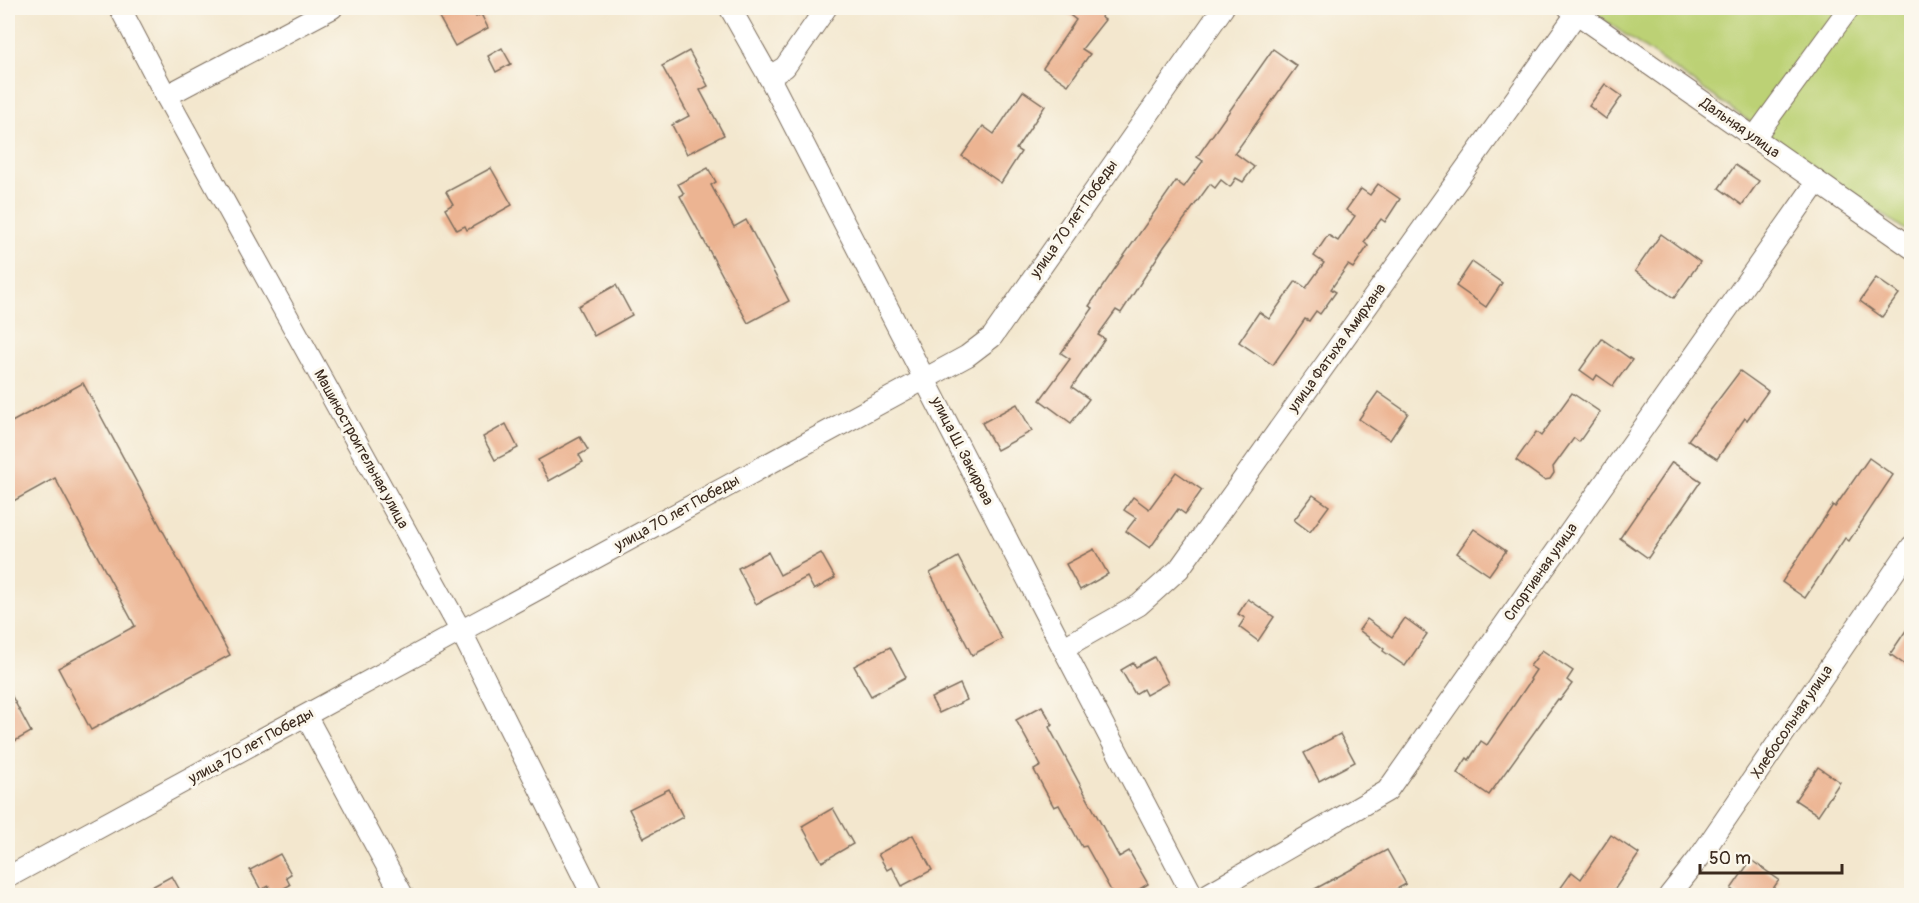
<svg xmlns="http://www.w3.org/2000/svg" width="1919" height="903" font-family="Pangolin,sans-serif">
	<rect width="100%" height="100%" fill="#fbf7ec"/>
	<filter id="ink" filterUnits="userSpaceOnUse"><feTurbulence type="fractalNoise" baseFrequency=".0167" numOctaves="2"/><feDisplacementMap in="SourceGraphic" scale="12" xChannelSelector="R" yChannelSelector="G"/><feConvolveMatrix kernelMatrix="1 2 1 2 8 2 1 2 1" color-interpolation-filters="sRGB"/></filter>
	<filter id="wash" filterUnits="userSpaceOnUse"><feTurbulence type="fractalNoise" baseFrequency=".008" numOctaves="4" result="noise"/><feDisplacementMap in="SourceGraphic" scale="24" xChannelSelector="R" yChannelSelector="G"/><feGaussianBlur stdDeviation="1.35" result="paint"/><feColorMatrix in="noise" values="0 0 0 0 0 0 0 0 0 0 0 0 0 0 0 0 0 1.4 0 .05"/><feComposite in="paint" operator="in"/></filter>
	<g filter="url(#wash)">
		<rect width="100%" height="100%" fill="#f3e7ce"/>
		<polygon fill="#bcd175" stroke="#7c7e4a" stroke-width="1.5" points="1587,8 1911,8 1911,234"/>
		<g id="blocks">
			<g fill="#ecb492">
				<polygon points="445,8 470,8 476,17 481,14 488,28 455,46 439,17 448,12"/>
				<polygon points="1061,8 1108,8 1101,17 1105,20 1082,49 1090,54 1068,85 1043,68 1076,20"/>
				<polygon points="502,48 511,64 496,72 488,56"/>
				<polygon points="1273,49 1297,66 1235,153 1254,167 1243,182 1236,178 1230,187 1221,180 1215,188 1210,184 1164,247 1121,313 1116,310 1098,335 1105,339 1072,387 1089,399 1071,423 1040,400 1070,359 1061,353 1093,308 1089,306 1176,181 1184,187 1203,161 1197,157"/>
				<polygon points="689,51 708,86 700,90 724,135 687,154 672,125 689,116 662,66"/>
				<polygon points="1605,84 1622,96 1606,119 1589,106"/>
				<polygon points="1023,91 1045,106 1016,149 1021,152 1001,183 962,156 983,126 994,134"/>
				<polygon points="1735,165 1759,181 1742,205 1719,188"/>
				<polygon points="491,168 512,205 467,230 465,226 457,230 445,209 453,204 446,192"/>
				<polygon points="708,168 716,182 711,185 734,227 746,220 789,301 748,323 680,196 684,194 678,184"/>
				<polygon points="1378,184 1400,199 1385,222 1381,219 1364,242 1368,246 1353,268 1348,265 1331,289 1336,292 1320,314 1316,311 1309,321 1305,319 1273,365 1239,342 1259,312 1269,319 1296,281 1306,288 1324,263 1314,256 1328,235 1338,241 1355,216 1346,210 1361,189 1370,195"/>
				<polygon points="1661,234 1700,262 1674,298 1635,271"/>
				<polygon points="1472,262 1502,283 1486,307 1456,286"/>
				<polygon points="1876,278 1899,294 1882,317 1860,301"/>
				<polygon points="616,285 632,315 594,336 578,306"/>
				<polygon points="1602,339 1632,360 1613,386 1597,375 1594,380 1580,370"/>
				<polygon points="1740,371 1768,391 1747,420 1745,418 1717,459 1688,440"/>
				<polygon points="83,383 230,655 91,730 58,668 135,626 55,478 8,504 8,424"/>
				<polygon points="1378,392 1408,413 1390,440 1359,419"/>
				<polygon points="1572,393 1600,412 1579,442 1574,438 1553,467 1554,473 1550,479 1544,480 1516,460 1536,432 1541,436"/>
				<polygon points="1017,404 1032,431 997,450 982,423"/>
				<polygon points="506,424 518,448 495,460 483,437"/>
				<polygon points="580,437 588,450 579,455 583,462 549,481 538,460"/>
				<polygon points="1869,458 1893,475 1849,541 1845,538 1805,598 1782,582 1833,505 1835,507"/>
				<polygon points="1672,462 1701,481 1648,558 1620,538"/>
				<polygon points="1176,472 1202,490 1185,514 1178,509 1150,548 1126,531 1136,518 1124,510 1133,497 1149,509"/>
				<polygon points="1313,495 1329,506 1310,532 1294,520"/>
				<polygon points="1474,529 1506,551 1489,575 1457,553"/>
				<polygon points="1094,549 1108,574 1080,590 1066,564"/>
				<polygon points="768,552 780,575 821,553 835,578 814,590 807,577 756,604 738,568"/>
				<polygon points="958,557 1002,639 972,655 930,573"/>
				<polygon points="1248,599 1274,617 1258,641 1239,627 1245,618 1238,614"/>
				<polygon points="1405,618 1427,634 1405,666 1383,651 1384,649 1359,630 1367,619 1392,637"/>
				<polygon points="1911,623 1911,669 1890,654"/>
				<polygon points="890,647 906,677 871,696 854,666"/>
				<polygon points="1542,650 1573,671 1567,680 1572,684 1560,700 1558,699 1489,795 1457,773 1467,758 1469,760 1481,741 1487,745 1531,680 1530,679 1536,670 1530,666"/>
				<polygon points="1154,657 1168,683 1146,695 1143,689 1135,694 1121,670 1133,663 1136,667"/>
				<polygon points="960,684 967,700 939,713 931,698"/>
				<polygon points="8,689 31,732 8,745"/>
				<polygon points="1042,706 1053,725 1049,727 1119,857 1129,851 1148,884 1128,896 1114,896 1086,846 1082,847 1059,805 1054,807 1034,770 1041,766 1016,720"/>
				<polygon points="1340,734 1355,762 1319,781 1304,753"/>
				<polygon points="1818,767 1840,782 1818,815 1795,800"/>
				<polygon points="669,789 683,817 644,838 629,809"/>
				<polygon points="833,808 853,844 822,862 802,826"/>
				<polygon points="913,835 932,870 902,886 892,867 887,870 878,854"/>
				<polygon points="1611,835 1639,854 1610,896 1555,896 1572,872 1581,879"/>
				<polygon points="1387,850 1406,884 1384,896 1302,896"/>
				<polygon points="280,854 291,874 286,877 290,885 273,894 269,886 261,890 250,870"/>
				<polygon points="1751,860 1779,880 1768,896 1740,896 1731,889"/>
				<polygon points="172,876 183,896 135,896"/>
			</g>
		</g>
	</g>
	<g filter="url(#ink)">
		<use href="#blocks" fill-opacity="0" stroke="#7b6c5c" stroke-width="1.5"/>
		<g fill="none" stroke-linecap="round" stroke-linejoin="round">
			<g stroke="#7b6c5c" stroke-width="23">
				<g id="minor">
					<polyline points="120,8 166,96 461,631 593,896"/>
					<polyline points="730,8 769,77 1063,648 1193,896"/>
					<polyline points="1569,8 1912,248"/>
					<polyline points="769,77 785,67 826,8"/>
					<polyline points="166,96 332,8"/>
					<polyline points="1754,138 1849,8"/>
					<polyline points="1063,648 1139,605 1179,569 1577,13"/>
					<polyline points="306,716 403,896"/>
					<polyline points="8,877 967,356 992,337 1223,8"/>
					<polyline points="1205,896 1387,791 1817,182"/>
					<polyline points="1669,896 1699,858 1912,546"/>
				</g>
			</g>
			<use href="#minor" stroke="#fff" stroke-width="21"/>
		</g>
	</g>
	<g text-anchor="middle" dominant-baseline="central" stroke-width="6" stroke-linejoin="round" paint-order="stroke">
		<g font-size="15" fill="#3b2a1e" stroke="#fbf7ec">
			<text transform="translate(1740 128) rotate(35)">Дальняя улица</text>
			<text transform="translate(1074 219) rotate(-55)">улица 70 лет Победы</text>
			<text transform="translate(1337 348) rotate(-54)">улица Фатыха Амирхана</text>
			<text transform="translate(361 449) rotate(61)">Машиностроительная улица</text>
			<text transform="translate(962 451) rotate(63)">улица Ш. Закирова</text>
			<text transform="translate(677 513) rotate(-29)">улица 70 лет Победы</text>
			<text transform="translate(1541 572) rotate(-55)">Спортивная улица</text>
			<text transform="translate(1792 722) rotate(-56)">Хлебосольная улица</text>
			<text transform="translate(251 746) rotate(-29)">улица 70 лет Победы</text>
		</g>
	</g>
	<rect width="1919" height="903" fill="none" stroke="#fbf7ec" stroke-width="30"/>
	<path d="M1700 864v9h142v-9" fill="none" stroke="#3b2a1e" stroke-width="3"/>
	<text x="1709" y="864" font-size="18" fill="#3b2a1e" stroke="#fbf7ec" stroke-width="4.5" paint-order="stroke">50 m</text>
</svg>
